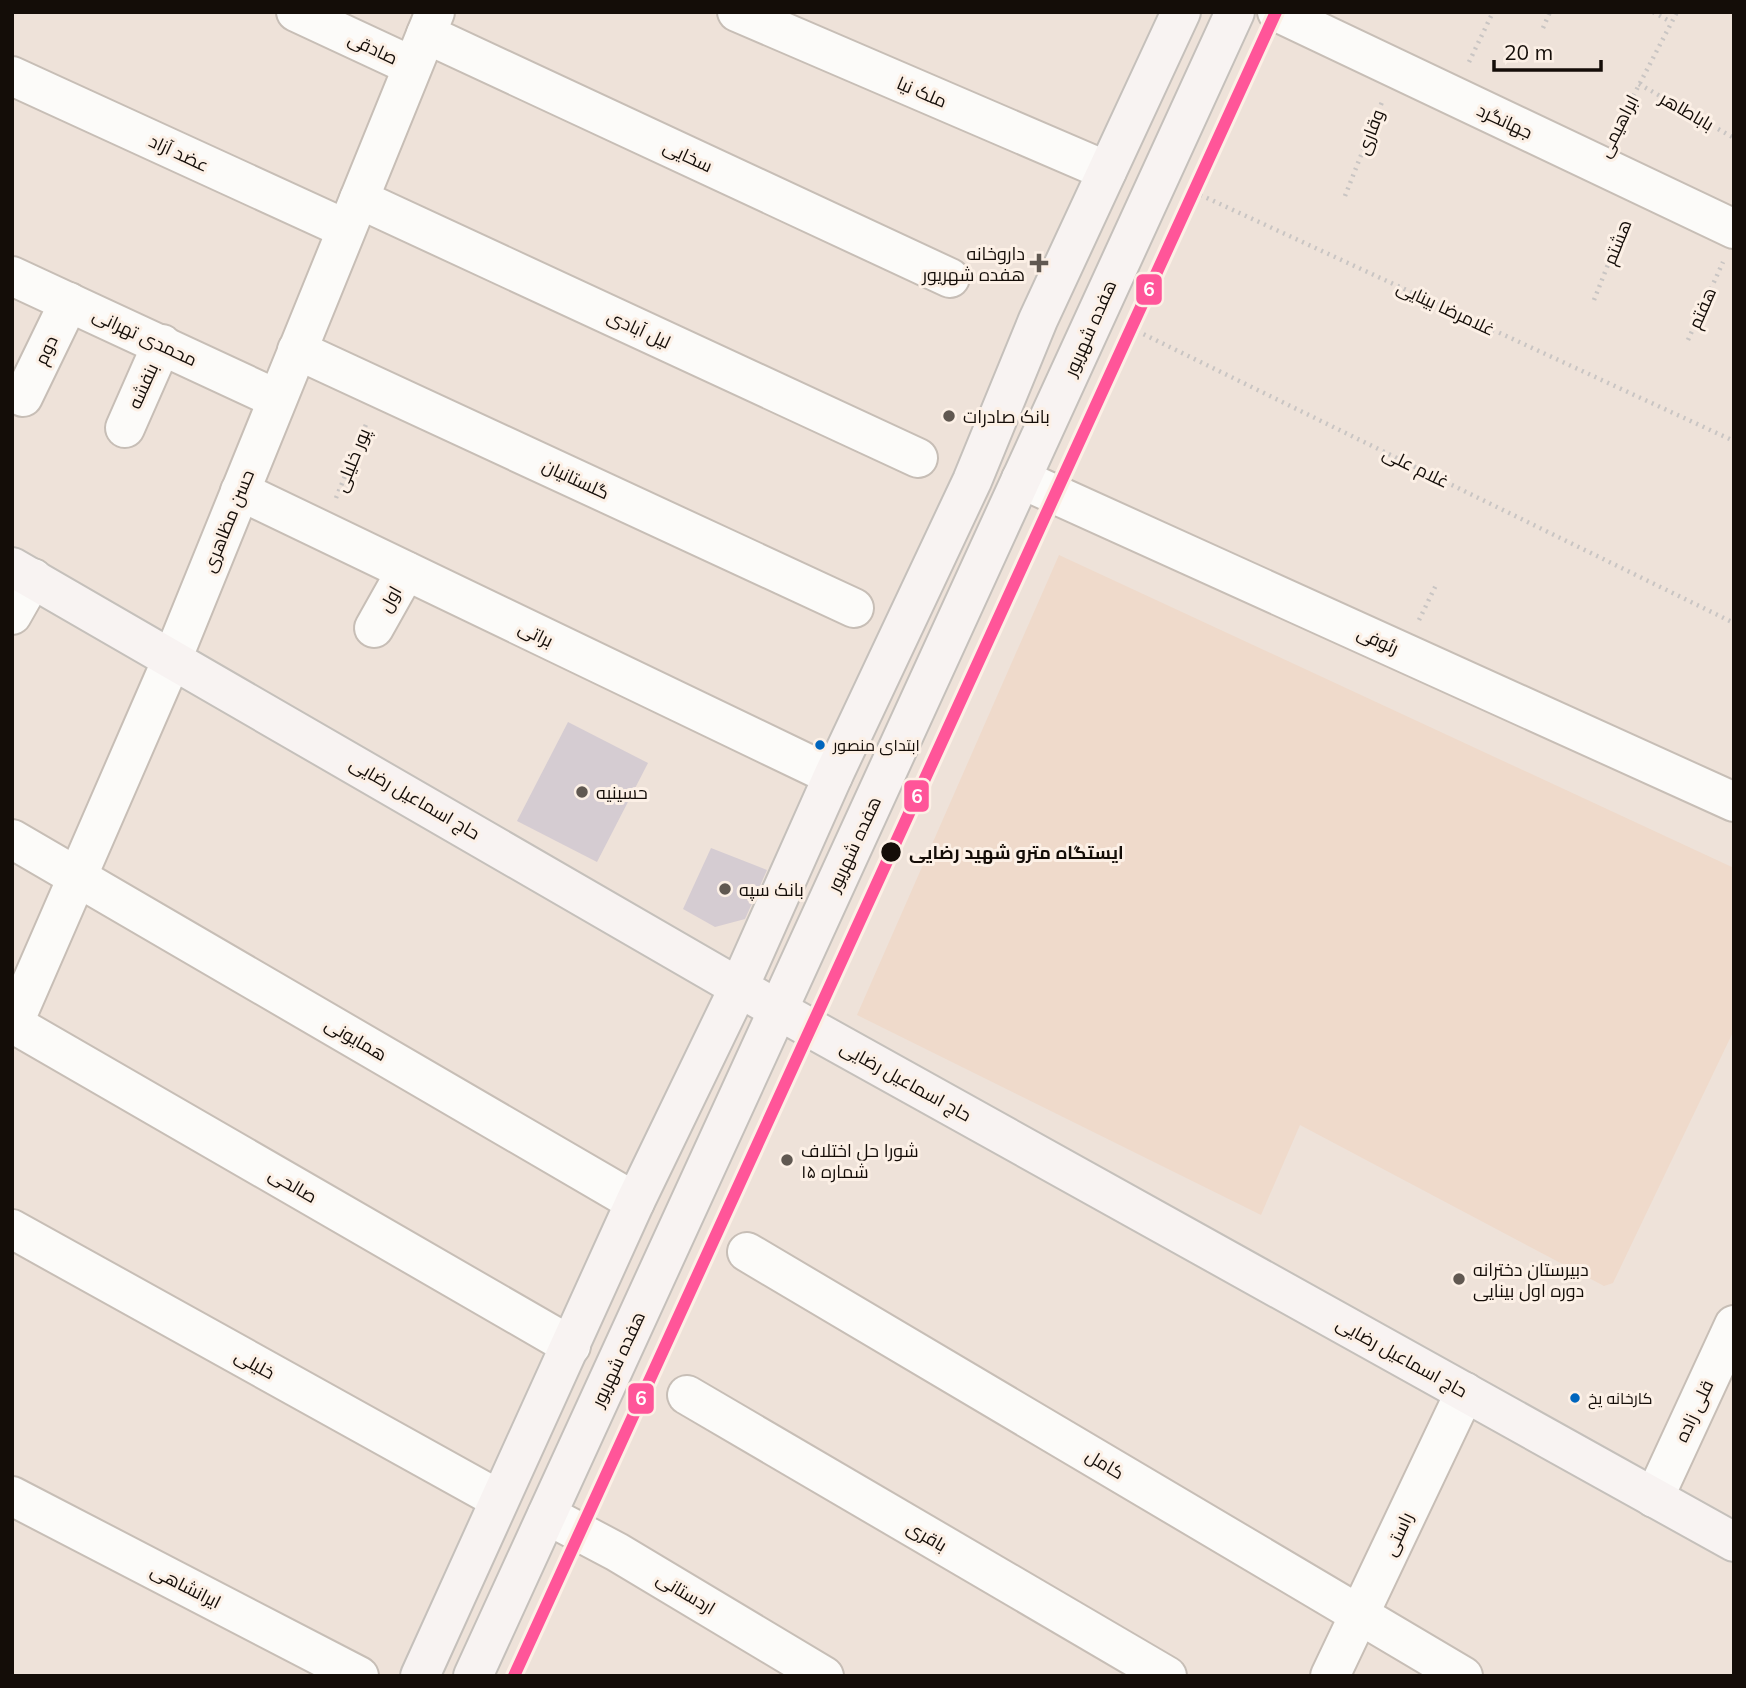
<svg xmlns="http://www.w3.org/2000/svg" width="1746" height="1688" font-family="Mulish,Cairo,sans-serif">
	<rect width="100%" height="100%" fill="#eee2d9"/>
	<polygon fill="#efdacb" points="1059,555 1734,868 1734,1030 1613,1283 1604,1286 1300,1125 1261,1215 857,1015"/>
	<g fill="#d5ccd2">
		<polygon points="568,722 648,763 597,862 517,821"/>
		<polygon points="711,848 767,870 745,919 715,927 683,909"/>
	</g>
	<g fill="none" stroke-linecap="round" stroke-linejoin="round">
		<g stroke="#c7beb6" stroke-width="42">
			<g id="minor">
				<polyline points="296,12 412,66"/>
				<polyline points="737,12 1107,171"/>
				<polyline points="1277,12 1734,229"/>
				<polyline points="426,34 950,278"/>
				<polyline points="12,76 346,229"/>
				<polyline points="359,199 918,458"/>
				<polyline points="12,276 277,399"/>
				<polyline points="297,350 854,608"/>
				<polyline points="23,397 69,302"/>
				<polyline points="125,428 162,344"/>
				<polyline points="1021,479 1734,802"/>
				<polyline points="240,491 833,776"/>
				<polyline points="12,615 33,578"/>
				<polyline points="374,628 406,571"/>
				<polyline points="12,839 635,1202"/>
				<polyline points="12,1023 571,1346"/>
				<polyline points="12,1027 173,657 435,12"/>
				<polyline points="12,1229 498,1499"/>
				<polyline points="747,1252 1463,1676"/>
				<polyline points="687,1395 1167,1676"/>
				<polyline points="12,1496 359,1676"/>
				<polyline points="1654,1498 1734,1325"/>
				<polyline points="547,1515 617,1552 824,1676"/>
				<polyline points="1330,1676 1465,1392"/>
			</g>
		</g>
		<g stroke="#c5c0bb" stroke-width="42">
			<g id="major">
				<polyline points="12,567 778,1010 1734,1542"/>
				<polyline points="420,1676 635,1202 739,987 833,776 972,481 1038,320 1181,12"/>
				<polyline points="473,1676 1235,12"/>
			</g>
		</g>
		<g stroke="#c9c5c3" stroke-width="4.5" stroke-dasharray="2 5" stroke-linecap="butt">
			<polyline points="1653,12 1671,22"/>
			<polyline points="1543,28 1550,12"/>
			<polyline points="1469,62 1493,12"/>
			<polyline points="1639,84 1734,138"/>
			<polyline points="1614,133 1677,12"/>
			<polyline points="1194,192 1734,441"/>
			<polyline points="1345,196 1382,102"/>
			<polyline points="1594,300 1626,219"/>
			<polyline points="1131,328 1734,623"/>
			<polyline points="1688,340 1723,262"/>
			<polyline points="336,498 367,422"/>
			<polyline points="1419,620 1437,583"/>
		</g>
		<use href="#minor" stroke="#fcfbf9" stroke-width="38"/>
		<use href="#major" stroke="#f8f3f2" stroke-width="38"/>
		<g stroke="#fcf0e6" stroke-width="18">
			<polyline id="metro-1" points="514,1676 1276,12"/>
		</g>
		<use href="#metro-1" stroke="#f59" stroke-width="12"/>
	</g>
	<g fill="#605851" stroke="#fcf0e6" stroke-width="2.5">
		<path d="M1035.5 252.5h7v7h7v7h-7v7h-7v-7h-7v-7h7z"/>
		<circle cx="949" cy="416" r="7"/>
		<circle cx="582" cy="792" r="7"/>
		<circle cx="725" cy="889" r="7"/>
		<circle cx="787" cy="1160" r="7"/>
		<circle cx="1459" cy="1279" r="7"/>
	</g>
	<g fill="#0065bd" stroke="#fcf0e6" stroke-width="2.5">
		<circle cx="820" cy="745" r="6"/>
		<circle cx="1575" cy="1398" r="6"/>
	</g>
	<circle fill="#140d08" stroke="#fcf0e6" stroke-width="2.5" cx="891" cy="852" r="11"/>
	<g text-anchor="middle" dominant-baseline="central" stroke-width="6" stroke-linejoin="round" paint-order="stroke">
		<g font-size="16" fill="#140d08" stroke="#fcf0e6" text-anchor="start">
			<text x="833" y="745">ابتدای منصور</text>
			<text x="1588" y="1398">کارخانه یخ</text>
		</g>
		<g font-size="18" fill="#140d08" stroke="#fcf0e6">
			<text transform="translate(373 48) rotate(25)">صادقی</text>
			<text transform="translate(922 92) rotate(23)">ملک نیا</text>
			<text transform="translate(1687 111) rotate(30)">باباطاهر</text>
			<text transform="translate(1505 121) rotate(25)">جهانگرد</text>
			<text transform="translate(1618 126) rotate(-63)">ابراهیمی</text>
			<text transform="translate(1370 132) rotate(-69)">وقاری</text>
			<text transform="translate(179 153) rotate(25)">عضد آزاد</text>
			<text transform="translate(688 156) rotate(25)">سخایی</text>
			<text transform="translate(1617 242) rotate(-68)">هشتم</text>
			<text transform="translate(1446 308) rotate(25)">غلامرضا بینایی</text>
			<text transform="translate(1702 308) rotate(-66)">هفتم</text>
			<text transform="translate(1090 328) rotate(-66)">هفده شهریور</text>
			<text transform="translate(639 329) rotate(25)">لیل آبادی</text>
			<text transform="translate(145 337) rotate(25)">محمدی تهرانی</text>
			<text transform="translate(46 350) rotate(-65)">دوم</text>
			<text transform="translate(143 386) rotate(-66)">بنفشه</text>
			<text transform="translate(352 460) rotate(-68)">پور خلیلی</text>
			<text transform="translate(1416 467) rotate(26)">غلام علی</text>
			<text transform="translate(576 479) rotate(25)">گلستانیان</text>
			<text transform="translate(228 521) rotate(-68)">حسن مظاهری</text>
			<text transform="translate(390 599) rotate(-61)">اول</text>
			<text transform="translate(536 634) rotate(26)">براتی</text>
			<text transform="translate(1378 640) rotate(24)">رئوفی</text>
			<text transform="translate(415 798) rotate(30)">حاج اسماعیل رضایی</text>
			<text transform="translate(854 844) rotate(-65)">هفده شهریور</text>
			<text transform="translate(356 1039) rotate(30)">همایونی</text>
			<text transform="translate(906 1081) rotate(29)">حاج اسماعیل رضایی</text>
			<text transform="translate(293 1185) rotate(30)">صالحی</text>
			<text transform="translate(1402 1357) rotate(29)">حاج اسماعیل رضایی</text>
			<text transform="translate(618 1359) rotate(-65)">هفده شهریور</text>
			<text transform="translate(255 1364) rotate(29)">خلیلی</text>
			<text transform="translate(1694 1411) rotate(-65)">قلی زاده</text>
			<text transform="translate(1105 1464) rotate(31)">کامل</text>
			<text transform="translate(1398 1534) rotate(-65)">راستی</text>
			<text transform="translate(927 1536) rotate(30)">باقری</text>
			<text transform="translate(186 1586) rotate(27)">ایرانشاهی</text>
			<text transform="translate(686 1593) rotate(31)">اردستانی</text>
		</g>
		<g font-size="18" fill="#140d08" stroke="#fcf0e6" text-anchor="start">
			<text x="1025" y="253" text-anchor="end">داروخانه<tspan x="1025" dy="21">هفده شهریور</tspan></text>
			<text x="963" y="416">بانک صادرات</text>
			<text x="596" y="792">حسینیه</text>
			<text x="739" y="889">بانک سپه</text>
			<text x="801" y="1150">شورا حل اختلاف<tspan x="801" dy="21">شماره ۱۵</tspan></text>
			<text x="1473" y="1269">دبیرستان دخترانه<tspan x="1473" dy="21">دوره اول بینایی</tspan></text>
		</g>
		<g font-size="18" font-weight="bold" fill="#140d08" stroke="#fcf0e6" text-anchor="start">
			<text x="909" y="852">ایستگاه مترو شهید رضایی</text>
		</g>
	</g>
	<g stroke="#fcf0e6" stroke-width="2.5">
		<rect x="1135" y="273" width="28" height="33" rx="7" fill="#f59"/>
		<rect x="903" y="779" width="27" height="34" rx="7" fill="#f59"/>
		<rect x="627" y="1382" width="28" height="33" rx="7" fill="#f59"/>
	</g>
	<g font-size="19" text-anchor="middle" font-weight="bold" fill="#fff">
		<text x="1149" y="296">6</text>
		<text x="917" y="803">6</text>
		<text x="641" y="1405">6</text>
	</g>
	<rect width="1746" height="1688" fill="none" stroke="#140d08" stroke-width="28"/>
	<path d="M1494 60v10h107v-10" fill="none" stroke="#140d08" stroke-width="3.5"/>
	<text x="1504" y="60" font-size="21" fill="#140d08" stroke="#fcf0e6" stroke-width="5" paint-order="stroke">20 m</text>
</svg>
